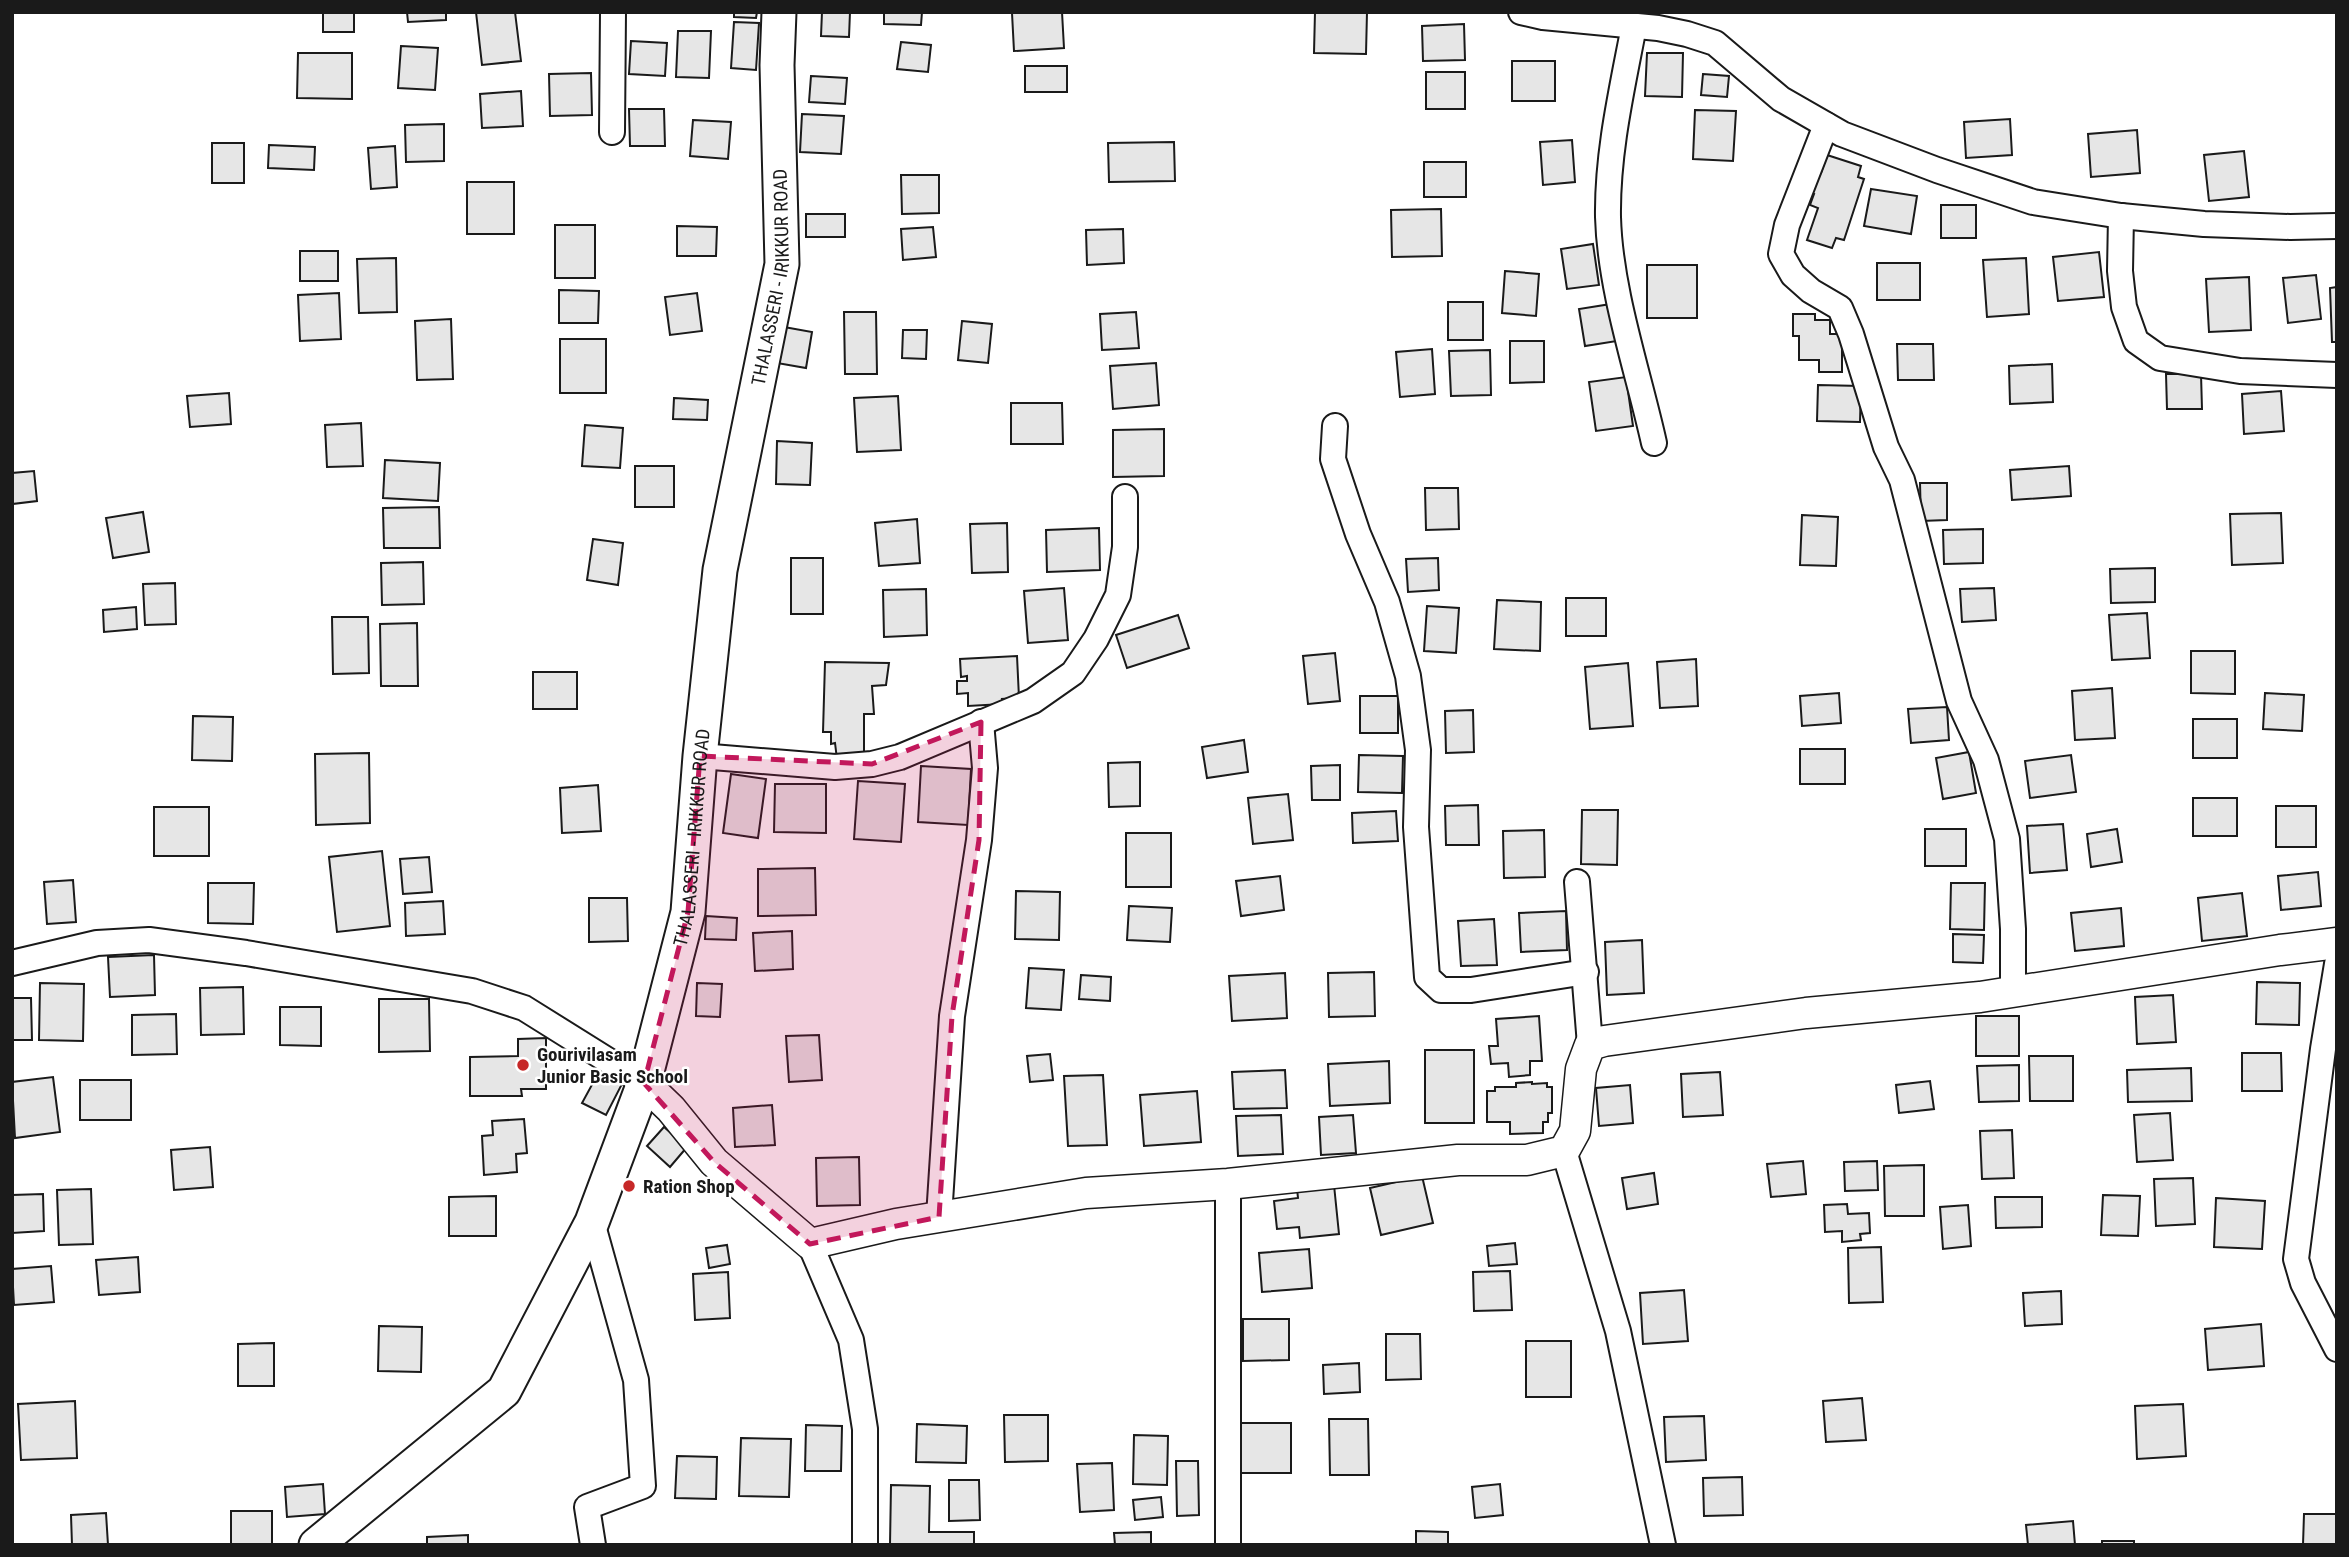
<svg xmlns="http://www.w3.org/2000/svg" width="2349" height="1557" font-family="'Roboto Condensed',sans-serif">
	<rect width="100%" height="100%" fill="#fff"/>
	<g fill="#e6e6e6" stroke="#1a1a1a" stroke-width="2">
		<rect x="323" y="12" width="31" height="20"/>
		<polygon points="407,12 446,12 446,20 408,22"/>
		<polygon points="476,12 515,12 521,61 482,65"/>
		<polygon points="734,12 757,12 756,18 734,17"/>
		<polygon points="822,12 850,12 849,37 821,36"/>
		<polygon points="884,12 922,12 921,25 884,24"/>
		<polygon points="1062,12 1064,48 1014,51 1012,13"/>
		<polygon points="1315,12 1367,12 1366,54 1314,53"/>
		<polygon points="734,22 759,23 756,70 731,68"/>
		<polygon points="1464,24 1465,60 1423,61 1422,26"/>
		<polygon points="678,31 711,31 709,78 676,77"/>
		<polygon points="631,41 667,43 665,76 629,74"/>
		<polygon points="901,42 931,45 928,72 897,69"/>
		<polygon points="401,46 438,48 435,90 398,88"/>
		<polygon points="298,53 352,53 352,99 297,98"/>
		<polygon points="1647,53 1683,53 1682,97 1645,96"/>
		<rect x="1512" y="61" width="43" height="40"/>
		<rect x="1025" y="66" width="42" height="26"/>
		<rect x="1426" y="72" width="39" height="37"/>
		<polygon points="591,73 592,115 550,116 549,74"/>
		<polygon points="1703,74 1729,76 1727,97 1701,95"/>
		<polygon points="811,76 847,78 845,104 809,102"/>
		<polygon points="521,91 523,126 482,128 480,94"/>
		<polygon points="629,109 664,109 665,146 630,146"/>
		<polygon points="1695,110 1736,111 1733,161 1693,159"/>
		<polygon points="802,114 844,116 841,154 800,152"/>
		<polygon points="2010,119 2012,155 1966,158 1964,122"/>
		<polygon points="693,120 731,122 728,159 690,156"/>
		<polygon points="444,124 444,161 406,162 405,125"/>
		<polygon points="2137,130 2140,173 2091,177 2088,134"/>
		<polygon points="1572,140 1575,182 1543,185 1540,142"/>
		<polygon points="1174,142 1175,181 1109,182 1108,143"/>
		<rect x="212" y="143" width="32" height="40"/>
		<polygon points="269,145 315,147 314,170 268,168"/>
		<polygon points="395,146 397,187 371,189 368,148"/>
		<polygon points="2244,151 2249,197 2209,201 2204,155"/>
		<polygon points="1827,155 1861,166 1858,177 1864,179 1844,240 1836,238 1832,248 1807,240 1818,208 1810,205 1814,194 1809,193 1816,171 1821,173"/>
		<rect x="1424" y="162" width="42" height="35"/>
		<polygon points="901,175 939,175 939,213 902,214"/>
		<rect x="467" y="182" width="47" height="52"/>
		<polygon points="1871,189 1917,196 1911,234 1864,226"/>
		<rect x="1941" y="205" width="35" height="33"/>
		<polygon points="1441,209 1442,256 1392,257 1391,210"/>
		<rect x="806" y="214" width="39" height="23"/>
		<rect x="555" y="225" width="40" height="53"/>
		<polygon points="677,226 717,227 716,256 677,256"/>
		<polygon points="933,227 936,257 903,260 901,229"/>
		<polygon points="1123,229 1124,263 1087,265 1086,230"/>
		<polygon points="1593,244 1599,285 1567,289 1561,249"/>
		<rect x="300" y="251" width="38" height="30"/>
		<polygon points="2099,252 2104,297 2058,301 2053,257"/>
		<polygon points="396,258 397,312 359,313 357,259"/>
		<polygon points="2026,258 2029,314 1987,317 1983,260"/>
		<rect x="1877" y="263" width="43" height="37"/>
		<rect x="1647" y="265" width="50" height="53"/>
		<polygon points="1505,271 1539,274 1536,316 1502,313"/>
		<polygon points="2316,275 2321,319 2288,323 2283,278"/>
		<polygon points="2249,277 2251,330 2209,332 2206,279"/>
		<polygon points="2337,287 2337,342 2332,342 2330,288"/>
		<polygon points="559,290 599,291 598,323 559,323"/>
		<polygon points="339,293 341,339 300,341 298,295"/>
		<polygon points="697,293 702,331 670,335 665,297"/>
		<rect x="1448" y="302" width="35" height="38"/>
		<polygon points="1611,304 1617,341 1585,346 1579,309"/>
		<polygon points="844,312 876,312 877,374 845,374"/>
		<polygon points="1136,312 1139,348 1102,350 1100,314"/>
		<polygon points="1793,314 1815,314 1815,320 1830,320 1830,334 1842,334 1842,372 1819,372 1819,360 1799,360 1799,336 1793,336"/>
		<polygon points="451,319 453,379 417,380 415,321"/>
		<polygon points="962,321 992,324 988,363 958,360"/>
		<polygon points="784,327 812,332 806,368 777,363"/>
		<polygon points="903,330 927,330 926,359 902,358"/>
		<rect x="560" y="339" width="46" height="54"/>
		<polygon points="1510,341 1544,341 1544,382 1510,383"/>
		<polygon points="1897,344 1933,344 1934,380 1898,380"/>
		<polygon points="1432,349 1435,394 1400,397 1396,352"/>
		<polygon points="1490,350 1491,395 1451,396 1449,351"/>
		<polygon points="1156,363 1159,405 1113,409 1110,366"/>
		<polygon points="2052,364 2053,402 2010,404 2009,366"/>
		<polygon points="2166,374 2201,374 2202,409 2167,409"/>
		<polygon points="1626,377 1633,426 1596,431 1589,382"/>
		<polygon points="1818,385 1861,386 1860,422 1817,421"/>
		<polygon points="2281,391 2284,431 2244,434 2242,394"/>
		<polygon points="229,393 231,424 190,427 187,396"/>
		<polygon points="898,396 901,450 857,452 854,398"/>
		<polygon points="674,398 708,400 707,420 673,419"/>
		<polygon points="1011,403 1062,403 1063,444 1011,444"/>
		<polygon points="361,423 363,466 327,467 325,425"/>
		<polygon points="585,425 623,428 620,468 582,466"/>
		<polygon points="1164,429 1164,476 1113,477 1113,430"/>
		<polygon points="777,441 812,443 810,485 776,484"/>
		<polygon points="385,460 440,463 438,501 383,498"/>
		<rect x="635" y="466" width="39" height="41"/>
		<polygon points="2069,466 2071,496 2012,500 2010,470"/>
		<polygon points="34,471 37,501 12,504 12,473"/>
		<polygon points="1920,483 1947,483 1947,520 1921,521"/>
		<polygon points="1425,488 1458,488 1459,529 1426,530"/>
		<polygon points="439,507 440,548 384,548 383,508"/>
		<polygon points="143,512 149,552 113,558 106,518"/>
		<polygon points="2281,513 2283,563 2232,565 2230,514"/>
		<polygon points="1802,515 1838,517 1836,566 1800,565"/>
		<polygon points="917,519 920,563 879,566 875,523"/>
		<polygon points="1007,523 1008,572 972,573 970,524"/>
		<polygon points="1099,528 1100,570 1047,572 1046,530"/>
		<polygon points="1983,529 1983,563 1944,564 1943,530"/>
		<polygon points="593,539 623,543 618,585 587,580"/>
		<rect x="791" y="558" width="32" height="56"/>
		<polygon points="1438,558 1439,590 1408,592 1406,559"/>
		<polygon points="423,562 424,604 382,605 381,563"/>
		<polygon points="2155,568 2155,602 2111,603 2110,569"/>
		<polygon points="175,583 176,624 145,625 143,584"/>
		<polygon points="1064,588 1068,640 1028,643 1024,591"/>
		<polygon points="1994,588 1996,620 1962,622 1960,589"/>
		<polygon points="926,589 927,635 884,637 883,590"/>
		<rect x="1566" y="598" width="40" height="38"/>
		<polygon points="1497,600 1541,602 1540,651 1494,649"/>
		<polygon points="1427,606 1459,608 1456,653 1424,651"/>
		<polygon points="136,607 137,629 104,632 103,610"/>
		<polygon points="2147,613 2150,658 2112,660 2109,615"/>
		<polygon points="1178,615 1189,648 1127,668 1116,635"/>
		<polygon points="332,617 368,617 369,673 333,674"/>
		<polygon points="417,623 418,686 381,686 380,624"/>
		<polygon points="2191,651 2235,651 2235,694 2191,693"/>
		<polygon points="1335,653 1340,701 1308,704 1303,656"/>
		<polygon points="1017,656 1019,698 1002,699 1003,704 968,706 968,693 957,694 957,681 967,681 967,676 961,677 960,659"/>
		<polygon points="1696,659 1698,706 1660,708 1657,662"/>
		<polygon points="825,662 889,663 886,685 872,686 874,714 864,714 864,757 837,759 835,743 831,744 831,732 823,732"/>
		<polygon points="1628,663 1633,726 1590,729 1585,667"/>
		<rect x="533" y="672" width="44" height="37"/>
		<polygon points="2112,688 2115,738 2075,740 2072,691"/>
		<polygon points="1839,693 1841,723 1802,726 1800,696"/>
		<polygon points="2265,693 2304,695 2302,731 2263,729"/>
		<rect x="1360" y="696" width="38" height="37"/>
		<polygon points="1947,707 1949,740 1911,743 1908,709"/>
		<polygon points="1473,710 1474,752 1446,753 1445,711"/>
		<polygon points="193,716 233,717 232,761 192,760"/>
		<rect x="2193" y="719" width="44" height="39"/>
		<polygon points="1244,740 1248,772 1207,778 1202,747"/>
		<rect x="1800" y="749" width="45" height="35"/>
		<polygon points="1969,752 1976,793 1943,799 1936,758"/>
		<polygon points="369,753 370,823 316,825 315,754"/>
		<polygon points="1359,755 1403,756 1402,793 1358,792"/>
		<polygon points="2071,755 2076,792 2030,798 2025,761"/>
		<polygon points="1140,762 1140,806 1109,807 1108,763"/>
		<polygon points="1340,765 1340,800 1312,800 1311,766"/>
		<polygon points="921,766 971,769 968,825 918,822"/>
		<polygon points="731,774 766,779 758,838 723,833"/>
		<polygon points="858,781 905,784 901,842 854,839"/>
		<polygon points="775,784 826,784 826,833 774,832"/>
		<polygon points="598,785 601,831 562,833 560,788"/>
		<polygon points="1288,794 1293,840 1253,844 1248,798"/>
		<rect x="2193" y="798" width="44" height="38"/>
		<polygon points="1478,805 1479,845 1446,845 1445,806"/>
		<rect x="2276" y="806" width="40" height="41"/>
		<rect x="154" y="807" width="55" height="49"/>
		<polygon points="1582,810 1618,810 1617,865 1581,864"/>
		<polygon points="1396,811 1398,841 1353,843 1352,813"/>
		<polygon points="2063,824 2067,870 2030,873 2027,826"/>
		<rect x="1925" y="829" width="41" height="37"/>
		<polygon points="2117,829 2122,862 2091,867 2087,834"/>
		<polygon points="1544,830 1545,877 1504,878 1503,831"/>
		<rect x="1126" y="833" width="45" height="54"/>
		<polygon points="382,851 390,926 337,932 329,857"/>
		<polygon points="429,857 432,892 403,894 400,859"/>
		<polygon points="815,868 816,915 758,916 758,869"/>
		<polygon points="2318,872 2321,906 2281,910 2278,876"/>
		<polygon points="1280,876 1284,910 1241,916 1236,881"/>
		<polygon points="73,880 76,922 47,924 44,882"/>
		<polygon points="208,883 254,883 253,924 208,923"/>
		<polygon points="1951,883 1985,883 1984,930 1950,929"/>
		<polygon points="1016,891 1060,892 1059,940 1015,939"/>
		<polygon points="2242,893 2247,936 2202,941 2198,898"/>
		<polygon points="589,898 627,898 628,941 589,942"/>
		<polygon points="443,901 445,934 406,936 405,903"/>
		<polygon points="1129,906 1172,908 1170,942 1127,940"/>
		<polygon points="2121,908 2124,946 2075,951 2071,913"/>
		<polygon points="1566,911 1567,950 1521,952 1519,913"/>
		<polygon points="706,916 737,918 736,940 705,939"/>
		<polygon points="1494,919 1497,965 1461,966 1458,921"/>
		<polygon points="792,931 793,969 755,971 753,933"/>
		<polygon points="1953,934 1984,935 1983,963 1953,962"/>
		<polygon points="1642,940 1644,993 1607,995 1605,942"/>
		<polygon points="154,955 155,995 110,997 108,957"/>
		<polygon points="1029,968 1064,970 1061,1010 1026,1008"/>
		<polygon points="1374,972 1375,1016 1329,1017 1328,973"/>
		<polygon points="1285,973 1287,1018 1232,1021 1229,976"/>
		<polygon points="1081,975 1111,977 1110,1001 1079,999"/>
		<polygon points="2257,982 2300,983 2299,1025 2256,1024"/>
		<polygon points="40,983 84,984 83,1041 39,1040"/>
		<polygon points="697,983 722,984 720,1017 696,1016"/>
		<polygon points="243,987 244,1034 201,1035 200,988"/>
		<polygon points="2173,995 2176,1042 2137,1044 2135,997"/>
		<polygon points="12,998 31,998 32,1040 12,1040"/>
		<polygon points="379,999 429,999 430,1051 379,1052"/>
		<polygon points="280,1007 321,1007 321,1046 280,1045"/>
		<polygon points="176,1014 177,1054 132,1055 132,1015"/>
		<polygon points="1539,1016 1542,1061 1530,1061 1530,1075 1509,1077 1508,1063 1491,1064 1489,1046 1498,1046 1496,1019"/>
		<rect x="1976" y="1016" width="43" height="40"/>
		<polygon points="819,1035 822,1080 789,1082 786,1036"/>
		<polygon points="546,1038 546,1089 521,1089 522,1096 470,1096 470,1057 518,1056 518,1039"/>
		<rect x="1425" y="1050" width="49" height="73"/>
		<polygon points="2242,1053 2281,1053 2282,1091 2242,1091"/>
		<polygon points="1050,1054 1053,1080 1030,1082 1027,1056"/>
		<polygon points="2029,1056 2073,1056 2073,1101 2030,1101"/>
		<polygon points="1389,1061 1390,1103 1330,1106 1328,1064"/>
		<polygon points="2019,1065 2019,1101 1979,1102 1977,1066"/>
		<polygon points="2191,1068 2192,1101 2128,1102 2127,1070"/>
		<polygon points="600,1070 623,1082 606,1115 582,1103"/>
		<polygon points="1285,1070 1287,1108 1234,1109 1232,1072"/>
		<polygon points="1720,1072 1723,1115 1683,1117 1681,1074"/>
		<polygon points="1103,1075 1107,1145 1068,1146 1064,1076"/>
		<polygon points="53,1077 60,1132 15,1138 12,1082"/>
		<rect x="80" y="1080" width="51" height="40"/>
		<polygon points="1930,1081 1934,1109 1899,1113 1896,1085"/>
		<polygon points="1532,1082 1532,1084 1547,1083 1547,1087 1552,1087 1552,1113 1548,1113 1548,1122 1543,1122 1543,1133 1510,1134 1510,1122 1487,1122 1487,1091 1495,1091 1495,1087 1516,1087 1516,1083"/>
		<polygon points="1630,1085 1633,1123 1599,1126 1596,1088"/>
		<polygon points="1197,1091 1201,1142 1144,1146 1140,1095"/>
		<polygon points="772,1105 775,1145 735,1147 733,1108"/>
		<polygon points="2170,1113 2173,1160 2137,1162 2134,1115"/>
		<polygon points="1281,1115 1283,1154 1238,1156 1236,1116"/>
		<polygon points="1353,1115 1356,1153 1321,1155 1319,1117"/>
		<polygon points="524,1119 527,1153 516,1154 517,1172 484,1175 482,1136 493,1135 492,1121"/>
		<polygon points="664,1127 687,1147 670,1167 647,1146"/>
		<polygon points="2012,1130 2014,1178 1982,1179 1980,1131"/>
		<polygon points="210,1147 213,1187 174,1190 171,1150"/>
		<polygon points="859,1157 860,1205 817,1206 816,1158"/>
		<polygon points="1803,1161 1806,1194 1771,1197 1767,1164"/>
		<polygon points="1877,1161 1878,1190 1845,1191 1844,1162"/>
		<polygon points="1924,1165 1924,1216 1885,1216 1884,1166"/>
		<polygon points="1654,1173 1658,1204 1627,1209 1622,1178"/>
		<polygon points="1422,1176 1433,1223 1381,1235 1370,1188"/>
		<polygon points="2193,1178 2195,1224 2156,1226 2154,1179"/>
		<polygon points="1334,1185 1339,1234 1300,1238 1299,1227 1277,1229 1274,1201 1298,1198 1297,1189"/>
		<polygon points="91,1189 93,1244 59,1245 57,1190"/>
		<polygon points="43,1194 44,1231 12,1233 12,1195"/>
		<polygon points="2103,1195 2140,1196 2138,1236 2101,1235"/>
		<polygon points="496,1196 496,1236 449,1236 449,1197"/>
		<polygon points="1995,1197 2042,1197 2042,1227 1996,1228"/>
		<polygon points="2216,1198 2265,1201 2262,1249 2214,1247"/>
		<polygon points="1847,1204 1848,1214 1869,1213 1870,1233 1860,1234 1861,1240 1842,1242 1842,1231 1825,1232 1824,1205"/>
		<polygon points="1968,1205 1971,1246 1943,1249 1940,1207"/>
		<polygon points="1515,1243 1517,1264 1489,1266 1487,1246"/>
		<polygon points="727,1245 730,1264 709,1268 706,1248"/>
		<polygon points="1881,1247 1883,1302 1849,1303 1848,1248"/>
		<polygon points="1309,1249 1312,1288 1262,1292 1259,1253"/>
		<polygon points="138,1257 140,1292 99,1295 96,1260"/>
		<polygon points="51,1266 54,1302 14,1305 12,1269"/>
		<polygon points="1510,1271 1512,1310 1474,1311 1473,1272"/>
		<polygon points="728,1272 730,1318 695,1320 693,1274"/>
		<polygon points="1684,1290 1688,1341 1643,1344 1640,1293"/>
		<polygon points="2061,1291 2062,1324 2025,1326 2023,1293"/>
		<polygon points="1243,1319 1289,1319 1289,1360 1243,1361"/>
		<polygon points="2261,1324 2264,1366 2208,1370 2205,1329"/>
		<polygon points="379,1326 422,1327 421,1372 378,1371"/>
		<polygon points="1386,1334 1420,1334 1421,1379 1386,1380"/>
		<rect x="1526" y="1341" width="45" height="56"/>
		<polygon points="274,1343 274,1386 238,1386 238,1344"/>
		<polygon points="1359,1363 1360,1392 1324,1394 1323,1365"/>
		<polygon points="1862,1398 1866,1440 1826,1442 1823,1401"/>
		<polygon points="75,1401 77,1458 21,1460 18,1404"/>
		<polygon points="2183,1404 2186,1456 2137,1459 2135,1406"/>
		<polygon points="1004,1415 1048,1415 1048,1461 1005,1462"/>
		<polygon points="1704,1416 1706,1460 1666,1462 1664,1417"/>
		<polygon points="1329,1419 1368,1419 1369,1475 1330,1475"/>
		<rect x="1241" y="1423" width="50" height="50"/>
		<polygon points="917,1424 967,1426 966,1463 916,1462"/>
		<polygon points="806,1425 842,1426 841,1471 805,1471"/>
		<polygon points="1134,1435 1168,1436 1167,1485 1133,1484"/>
		<polygon points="741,1438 791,1439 789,1497 739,1496"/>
		<polygon points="677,1456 717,1457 716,1499 675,1498"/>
		<polygon points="1176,1461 1198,1461 1199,1515 1177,1516"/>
		<polygon points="1112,1463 1114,1510 1080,1512 1077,1464"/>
		<polygon points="1742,1477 1743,1515 1704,1516 1703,1478"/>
		<polygon points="949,1480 979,1480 980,1520 949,1521"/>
		<polygon points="323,1484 325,1514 287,1517 285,1487"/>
		<polygon points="1500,1484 1503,1515 1475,1518 1472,1487"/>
		<polygon points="891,1485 930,1486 929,1532 974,1532 974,1545 890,1545"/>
		<polygon points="1161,1497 1163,1517 1135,1520 1133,1500"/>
		<rect x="231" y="1511" width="41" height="34"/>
		<polygon points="106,1513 108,1545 72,1545 71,1515"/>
		<polygon points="2304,1514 2337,1514 2337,1545 2303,1545"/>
		<polygon points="2073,1521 2075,1545 2028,1545 2026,1525"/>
		<polygon points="1416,1531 1448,1532 1448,1545 1416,1545"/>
		<polygon points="1151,1532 1151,1545 1115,1545 1114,1533"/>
		<polygon points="468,1535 468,1545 427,1545 427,1537"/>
		<rect x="2102" y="1541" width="32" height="4"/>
	</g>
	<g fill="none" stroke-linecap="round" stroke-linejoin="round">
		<g stroke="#1a1a1a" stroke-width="28">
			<g id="minor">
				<polyline points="1521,12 1543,17 1658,28 1687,34 1715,43 1781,99 1842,134 1937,170 2033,202 2121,216 2204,224 2290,227 2337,226"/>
				<path d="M1634,26C1622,89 1607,153 1608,217C1610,291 1638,371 1654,443"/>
				<polyline points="1826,125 1787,225 1781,254 1793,275 1811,291 1840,308 1851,334 1886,447 1902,480 1959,701 1986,760 2007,839 2013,929 2013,992"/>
				<polyline points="612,132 613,12"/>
				<polyline points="2121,216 2120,271 2124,307 2136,341 2160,358 2240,371 2337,375"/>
				<polyline points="1335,426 1333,459 1358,534 1387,602 1408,676 1418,750 1416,827 1427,977 1441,990 1471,990 1586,972"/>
				<polyline points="700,756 835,767 872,764 900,757 1033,701 1073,673 1096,639 1118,595 1125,547 1125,497"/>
				<polyline points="1577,882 1590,1045"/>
				<polyline points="12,963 97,943 149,940 246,953 472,991 524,1008 644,1083"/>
				<polyline points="2337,964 2323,1049 2296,1259 2303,1283 2337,1349"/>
				<polyline points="1564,1151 1618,1331 1663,1545"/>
				<polyline points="1228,1184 1228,1545"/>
				<polyline points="939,1217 952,1016 979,840 985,768 981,722"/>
				<polyline points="592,1222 636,1380 643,1486 587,1507 593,1545"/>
				<polyline points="810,1244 851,1340 865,1429 865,1545"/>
			</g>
		</g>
		<g stroke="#1a1a1a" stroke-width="33">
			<polyline id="tertiary" points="644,1083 671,1109 714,1162 810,1244 896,1224 1086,1193 1228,1184 1458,1160 1527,1160 1564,1151 1575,1131 1581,1069 1590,1045 1604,1041 1806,1013 1980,997 2280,950 2337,943"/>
		</g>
		<g stroke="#1a1a1a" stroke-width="37">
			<g id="secondary">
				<path id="s1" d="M316,1545L504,1391L592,1222L644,1083L688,912L700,756L720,570L782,264L777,65L779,12"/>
			</g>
		</g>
		<use href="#minor" stroke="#fff" stroke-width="24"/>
		<use href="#tertiary" stroke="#fff" stroke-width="30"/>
		<use href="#secondary" stroke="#fff" stroke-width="33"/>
	</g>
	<path fill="#c2185b" fill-opacity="0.2" stroke="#c2185b" stroke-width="5" stroke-dasharray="14 9" stroke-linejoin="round" d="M981,722L979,840L952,1016L939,1217L810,1244L714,1162L644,1083L688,912L700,756L872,764Z"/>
	<g fill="#c62828" stroke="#fff" stroke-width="2.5">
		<circle cx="523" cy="1065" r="7"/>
		<circle cx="629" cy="1186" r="7"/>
	</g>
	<g text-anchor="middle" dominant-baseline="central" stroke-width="5" stroke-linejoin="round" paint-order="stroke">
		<g font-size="19" fill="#1a1a1a" stroke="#fff">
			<text stroke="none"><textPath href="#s1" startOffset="1400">THALASSERI - IRIKKUR ROAD</textPath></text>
			<text stroke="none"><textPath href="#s1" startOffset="833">THALASSERI - IRIKKUR ROAD</textPath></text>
		</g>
		<g font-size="19" font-weight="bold" fill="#1a1a1a" stroke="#fff" text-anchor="start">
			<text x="537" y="1054">Gourivilasam<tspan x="537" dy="22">Junior Basic School</tspan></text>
			<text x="643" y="1186">Ration Shop</text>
		</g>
	</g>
	<rect width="2349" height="1557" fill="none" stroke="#1a1a1a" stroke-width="28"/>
</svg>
